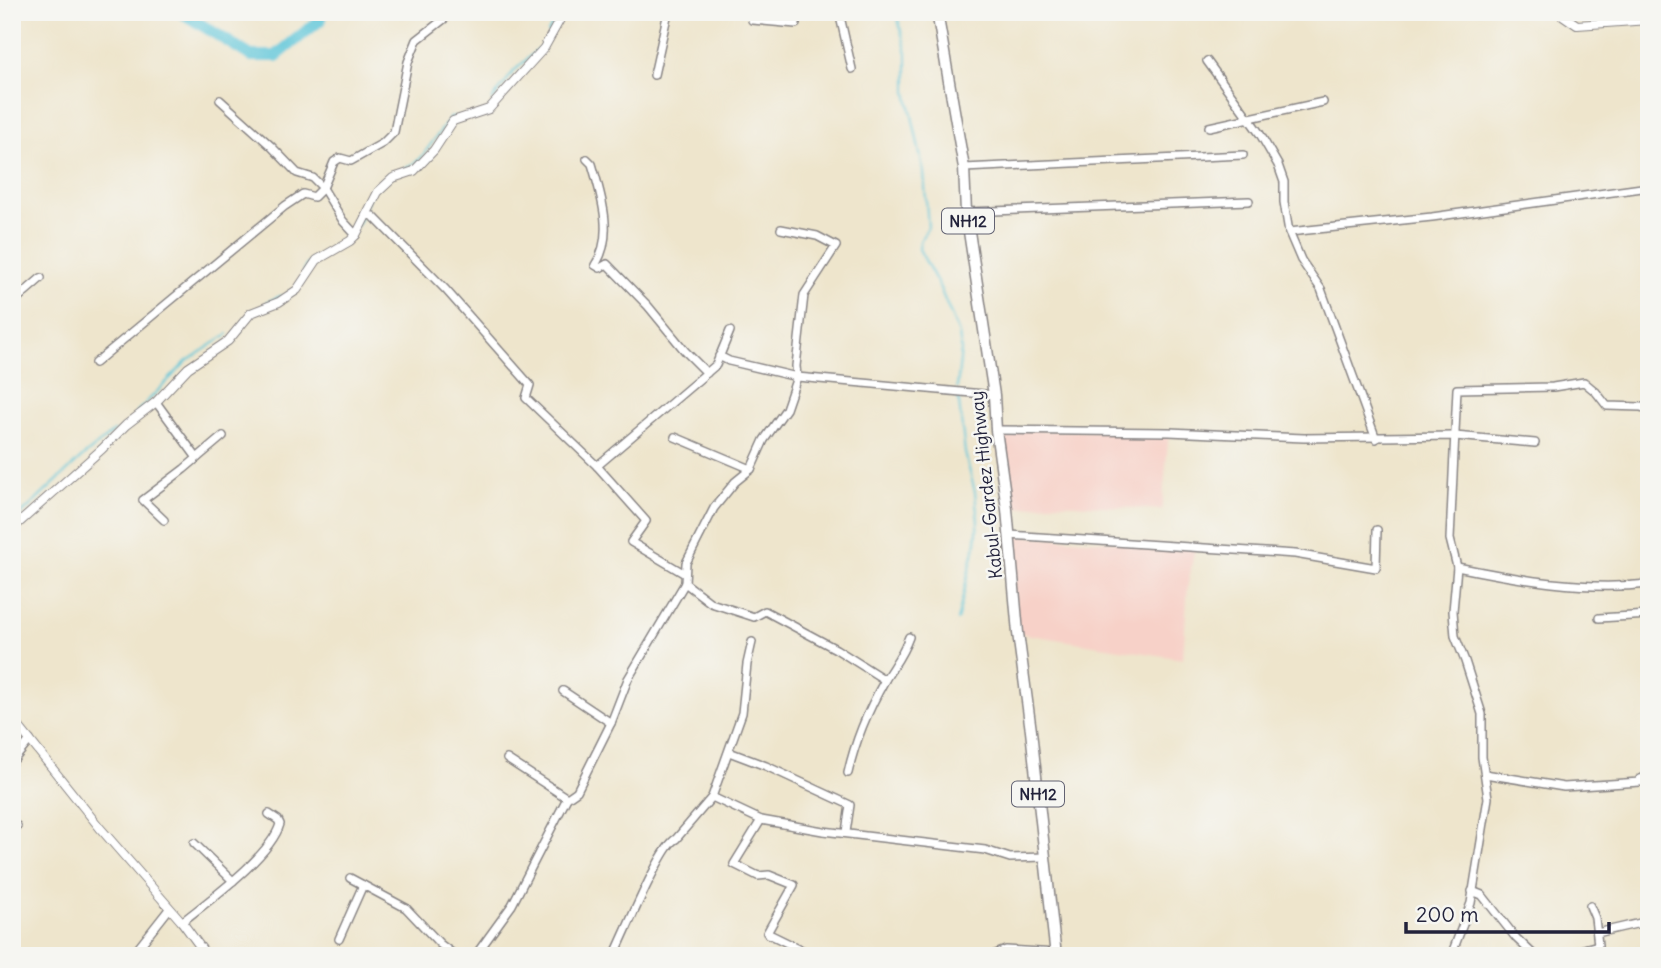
<svg xmlns="http://www.w3.org/2000/svg" width="1661" height="968" font-family="Delius,sans-serif">
	<rect width="100%" height="100%" fill="#f6f6f2"/>
	<filter id="ink" filterUnits="userSpaceOnUse"><feTurbulence type="fractalNoise" baseFrequency=".0143" numOctaves="2"/><feDisplacementMap in="SourceGraphic" scale="14" xChannelSelector="R" yChannelSelector="G"/><feConvolveMatrix kernelMatrix="1 2 1 2 8 2 1 2 1" color-interpolation-filters="sRGB"/></filter>
	<filter id="wash" filterUnits="userSpaceOnUse"><feTurbulence type="fractalNoise" baseFrequency=".00686" numOctaves="4" result="noise"/><feDisplacementMap in="SourceGraphic" scale="28" xChannelSelector="R" yChannelSelector="G"/><feGaussianBlur stdDeviation="1.57" result="paint"/><feColorMatrix in="noise" values="0 0 0 0 0 0 0 0 0 0 0 0 0 0 0 0 0 1.4 0 .05"/><feComposite in="paint" operator="in"/></filter>
	<g filter="url(#wash)">
		<rect width="100%" height="100%" fill="#eee5cc"/>
		<g fill="#f7d1c8">
			<polygon points="996,430 1169,432 1162,510 1057,503 1007,509"/>
			<polygon points="1009,535 1195,547 1188,584 1183,659 1018,633"/>
		</g>
		<g fill="none" stroke-linecap="round" stroke-linejoin="round">
			<g stroke="#5cc5d8" stroke-width="2">
				<polyline points="896,12 907,53 907,92 924,173 928,227 920,241 919,249 939,286 959,334 961,350 957,388"/>
				<polyline points="548,33 558,12"/>
				<polyline points="492,100 514,71 538,49"/>
				<polyline points="357,226 371,190 389,175 404,169 420,159 450,118 453,117"/>
				<polyline points="304,273 305,267 312,260"/>
				<polyline points="267,302 281,296"/>
				<polyline points="137,412 187,361 228,334"/>
				<polyline points="12,523 80,459 114,431"/>
				<polyline points="957,621 976,542 978,522 975,492 965,453 958,394"/>
			</g>
			<polyline stroke="#5cc5d8" stroke-width="12" points="181,12 251,56 276,56 320,20 321,12"/>
		</g>
	</g>
	<g filter="url(#ink)">
		<g fill="none" stroke-linecap="round" stroke-linejoin="round">
			<g stroke="#888484" stroke-width="10">
				<g id="minor">
					<polyline points="839,12 852,69"/>
					<polyline points="752,20 796,24 796,12"/>
					<polyline points="1207,61 1260,134 1278,165 1284,182 1284,202 1289,232 1301,260 1321,289 1376,439"/>
					<polyline points="654,75 668,12"/>
					<polyline points="220,100 271,146 297,173 313,178 323,188 343,221 356,235"/>
					<polyline points="1209,127 1323,102"/>
					<path d="M587,159L592,164C601,195 615,236 595,265L600,268L607,264L648,306L685,351L707,373"/>
					<polyline points="964,168 1243,155"/>
					<polyline points="966,212 1249,201"/>
					<polyline points="366,215 373,216 446,290 530,385 526,398 597,466 646,521 631,542 685,574"/>
					<polyline points="1289,232 1432,217 1649,187"/>
					<polyline points="12,303 41,278"/>
					<polyline points="719,356 729,361 797,377 994,395"/>
					<polyline points="95,363 285,206 303,194 314,197 323,188 334,162 340,158 351,161 383,143 394,132 408,62 417,40 453,12"/>
					<polyline points="156,402 197,458"/>
					<polyline points="996,430 1169,432 1304,438 1455,436 1535,443"/>
					<polyline points="675,437 751,469"/>
					<polyline points="597,466 716,365 730,331"/>
					<polyline points="164,520 143,500 184,469 223,436"/>
					<polyline points="1009,535 1295,554 1376,568 1377,530"/>
					<path d="M1457,567C1520,580 1584,591 1649,584"/>
					<polyline points="685,583 711,603 754,617 765,611 836,649 885,680"/>
					<polyline points="1599,618 1649,615"/>
					<polyline points="563,691 611,723"/>
					<polyline points="729,752 766,766 850,805 846,832"/>
					<polyline points="507,759 567,798"/>
					<polyline points="12,762 30,740"/>
					<path d="M848,773C855,741 868,710 885,680C894,665 903,654 909,637"/>
					<polyline points="1485,774 1564,787 1640,782 1640,779 1649,776"/>
					<polyline points="712,797 761,820 823,831 985,850 1010,858 1045,857"/>
					<polyline points="761,820 734,864 758,876 769,875 794,885 767,933 814,956"/>
					<polyline points="12,823 17,826"/>
					<polyline points="194,843 233,881"/>
					<polyline points="1649,853 1649,854"/>
					<polyline points="350,878 406,908 440,944 456,956"/>
					<polyline points="1472,891 1482,895 1516,938 1535,956"/>
					<path d="M182,922C208,901 271,856 280,824L278,820L269,814"/>
					<polyline points="1597,933 1649,921"/>
					<polyline points="339,939 363,885"/>
					<polyline points="132,956 169,909"/>
					<polyline points="475,956 512,905 567,798 577,791 611,723 628,679 685,583 686,563 714,508 735,482 751,469 764,440 786,409 797,377 796,366 804,295 836,246 817,236 781,229"/>
					<path d="M614,956C624,936 661,845 676,839L712,797L742,713L747,664L752,642"/>
					<polyline points="991,956 1006,950 1056,953"/>
					<polyline points="1451,956 1471,903 1488,798 1482,757 1482,714 1465,661 1455,636 1453,611 1457,567 1450,539 1457,389 1553,387 1584,382 1596,392 1607,406 1641,407 1649,410"/>
					<polyline points="1559,956 1598,945 1595,918 1590,906"/>
				</g>
			</g>
			<g stroke="#888484" stroke-width="10">
				<g id="tertiary">
					<polyline points="1558,12 1577,25 1649,20"/>
					<polyline points="12,529 102,449 126,425 156,402 188,368 228,341 251,313 279,302 297,290 317,260 350,241 356,235 378,192 393,178 414,171 434,150 453,121 489,109 544,48 564,12"/>
					<polyline points="12,718 100,828 182,922 207,956"/>
				</g>
			</g>
			<g stroke="#888484" stroke-width="13">
				<polyline id="trunk" points="937,12 964,168 966,212 994,395 996,430 1007,509 1018,633 1031,731 1056,956"/>
			</g>
			<use href="#minor" stroke="#fff" stroke-width="7"/>
			<use href="#tertiary" stroke="#fff" stroke-width="8"/>
			<use href="#trunk" stroke="#fff" stroke-width="10"/>
		</g>
	</g>
	<g text-anchor="middle" dominant-baseline="central" stroke-width="5" stroke-linejoin="round" paint-order="stroke">
		<g fill="#f6f6f2" stroke="#626272" stroke-width="2">
			<rect x="942" y="208.5" width="52" height="25" rx="5"/>
			<rect x="1012" y="781.5" width="52" height="25" rx="5"/>
		</g>
		<g font-size="16" font-weight="bold" fill="#22223b">
			<text x="968" y="221">NH12</text>
			<text x="1038" y="794">NH12</text>
		</g>
		<g font-size="18" fill="#22223b" stroke="#f6f6f2">
			<text transform="translate(986 485) rotate(-96)">Kabul-Gardez Highway</text>
		</g>
	</g>
	<rect width="1661" height="968" fill="none" stroke="#f6f6f2" stroke-width="42"/>
	<path d="M1406 922v10h203v-10" fill="none" stroke="#22223b" stroke-width="3.5"/>
	<text x="1416" y="922" font-size="21" fill="#22223b" stroke="#f6f6f2" stroke-width="5" paint-order="stroke">200 m</text>
</svg>
